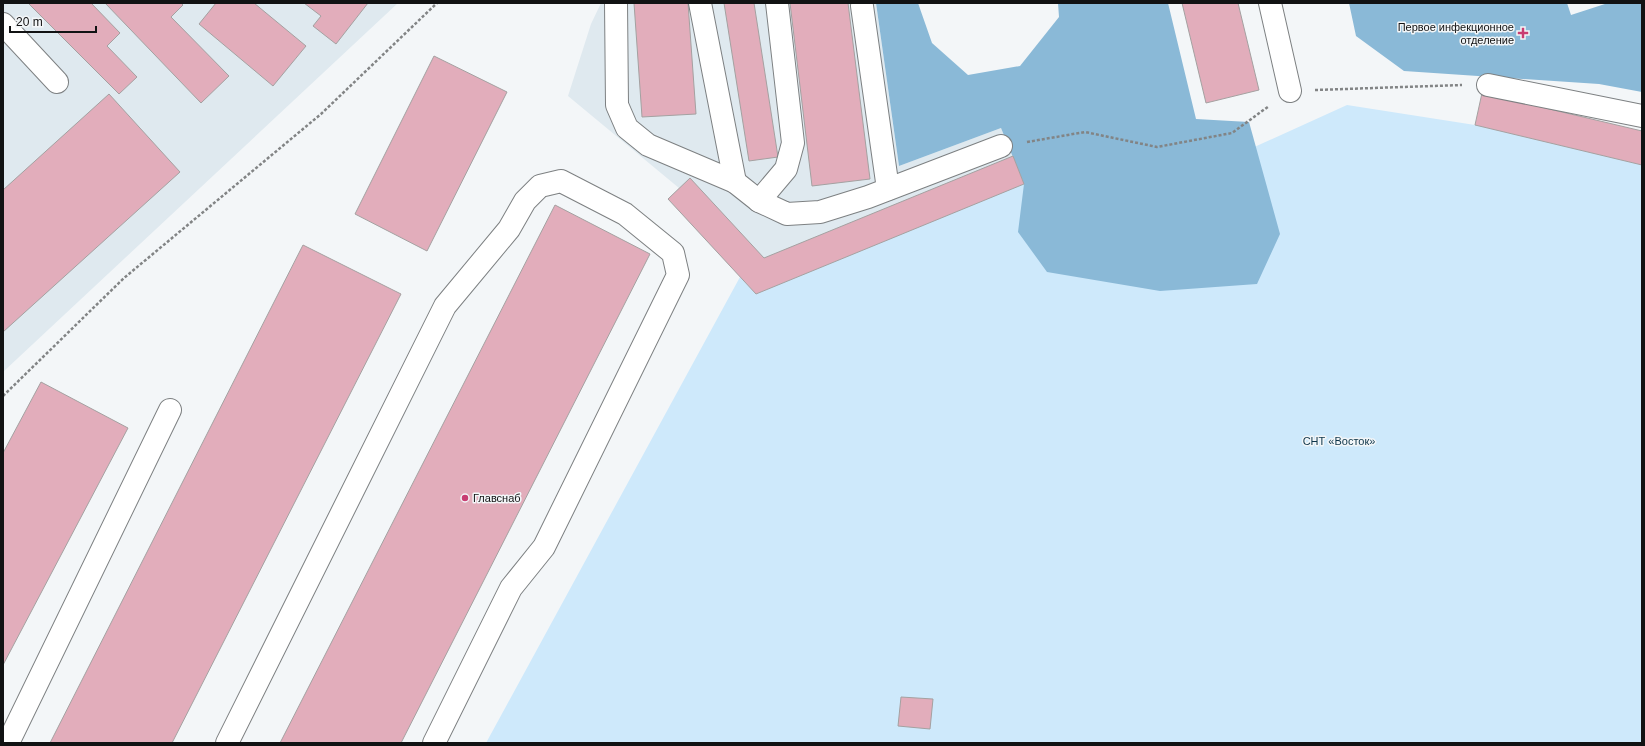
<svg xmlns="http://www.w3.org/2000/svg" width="1645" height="746" font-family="Helvetica,sans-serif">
	<rect width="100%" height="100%" fill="#f3f6f8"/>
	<g fill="#dfe9ef">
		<polygon points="3,3 398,3 3,372"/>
		<polygon points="601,3 876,3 899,166 1001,128 1024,184 756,294 668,199 679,188 568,96 591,24"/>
	</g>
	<polygon fill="#cee9fb" points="1347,105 1475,125 1642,165 1642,743 486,743 740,277 756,294 1024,184 1197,173"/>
	<g fill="#8ab9d7">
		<polygon points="876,3 918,3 932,43 968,75 1020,66 1059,17 1058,3 1168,3 1196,119 1249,122 1280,234 1257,284 1160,291 1047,272 1018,232 1024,184 1001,128 899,166"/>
		<polygon points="1349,3 1567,3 1571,15 1608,3 1642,3 1642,92 1599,84 1404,71 1356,36"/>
	</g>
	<g fill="#e2adbb" stroke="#a4a1a1">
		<polygon points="28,3 91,3 120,33 107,46 137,77 119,94"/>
		<polygon points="105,3 181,3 183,5 171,17 229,76 201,103"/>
		<polygon points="216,3 254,3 306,46 273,86 199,24"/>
		<polygon points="304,3 368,3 336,44 313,26 321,16"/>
		<polygon points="634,3 688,3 696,114 642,117"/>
		<polygon points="724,3 754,3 778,157 749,161"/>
		<polygon points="790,3 848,3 870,179 812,186"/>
		<polygon points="1182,3 1238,3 1259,90 1206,103"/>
		<polygon points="434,56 507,92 427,251 355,214"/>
		<polygon points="1482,93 1642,131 1642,165 1475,125"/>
		<polygon points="109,94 180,172 3,332 3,190"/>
		<polygon points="1013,156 1024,184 756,294 668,199 690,178 764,258"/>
		<polygon points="555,205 650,254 401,743 280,743"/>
		<polygon points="303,245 401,294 172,743 50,743"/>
		<polygon points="41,382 128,428 3,665 3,453"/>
		<polygon points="901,697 933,699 930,729 898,726"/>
	</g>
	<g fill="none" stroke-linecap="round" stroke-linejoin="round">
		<g stroke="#7d8082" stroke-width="24">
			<g id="minor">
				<polyline points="616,3 617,105 627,128 648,145 735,182 759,201 787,214 820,212 868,197 1001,146"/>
				<polyline points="700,3 735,182"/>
				<polyline points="1270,3 1290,91"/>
				<polyline points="862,6 888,189"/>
				<polyline points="3,24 57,82"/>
				<polyline points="1488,85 1642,116"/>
				<polyline points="759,201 786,169 793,143 777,3"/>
				<polyline points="8,743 170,410"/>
				<polyline points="227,743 445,306 509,229 525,201 540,186 561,181 625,214 673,253 678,275 544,547 511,588 434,743"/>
			</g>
		</g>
		<g stroke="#828485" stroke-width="2.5" stroke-dasharray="3 2" stroke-linecap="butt">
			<polyline points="1315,90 1462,85"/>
			<polyline points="1027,142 1085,132 1157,147 1232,133 1269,106"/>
			<polyline points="3,396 124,278 321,114 437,3"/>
		</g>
		<use href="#minor" stroke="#fff" stroke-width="22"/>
	</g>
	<g fill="#c83d72" stroke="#f3f6f8" stroke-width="1.5">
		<path d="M1521 27h4v4h4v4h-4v4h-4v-4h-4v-4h4z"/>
		<circle cx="465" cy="498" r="4"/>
	</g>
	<g text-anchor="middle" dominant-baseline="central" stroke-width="3" stroke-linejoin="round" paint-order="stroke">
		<g font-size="11" fill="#111213" stroke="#f3f6f8" text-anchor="end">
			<text x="1514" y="27">Первое инфекционное<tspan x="1514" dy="13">отделение</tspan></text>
			<text x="473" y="498" text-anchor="start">Главснаб</text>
		</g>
		<g font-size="11" fill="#0c3449" stroke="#f3f6f8">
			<text x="1339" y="441">СНТ «Восток»</text>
		</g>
	</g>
	<rect width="1645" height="746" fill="none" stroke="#111213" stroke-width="8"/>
	<path d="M10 26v6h86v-6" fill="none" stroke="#111213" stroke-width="2"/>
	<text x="16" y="26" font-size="12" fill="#111213" stroke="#f3f6f8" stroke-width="3" paint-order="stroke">20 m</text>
</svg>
